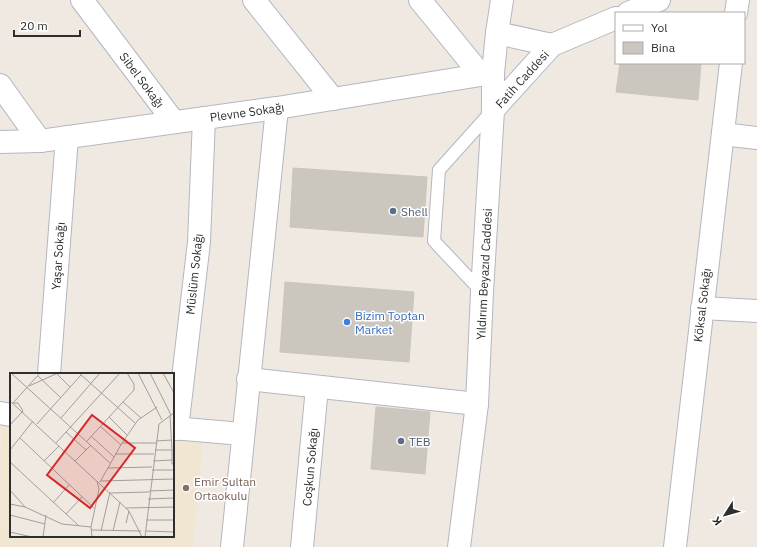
<svg xmlns="http://www.w3.org/2000/svg" width="757" height="547" font-family="'IBM Plex Sans',sans-serif">
	<rect width="100%" height="100%" fill="#efe9e1"/>
	<polygon fill="#f0e6d1" points="1,423 11,424 11,536 173,536 173,437 203,439 193,547 0,547"/>
	<g fill="#cbc7bf" stroke="#cbc5ba">
		<polygon points="620,63 701,63 698,100 616,92"/>
		<polygon points="293,168 427,177 423,237 290,227"/>
		<polygon points="285,282 414,292 409,362 280,352"/>
		<polygon points="376,407 430,412 425,474 371,469"/>
	</g>
	<g fill="none" stroke-linecap="round" stroke-linejoin="round">
		<g stroke="#b4b7c1" stroke-width="14">
			<polyline id="service" points="482,292 434,241 439,170 492,111"/>
		</g>
		<g stroke="#b4b7c1" stroke-width="24">
			<g id="minor">
				<polyline points="82,0 174,122"/>
				<polyline points="254,0 333,99"/>
				<polyline points="420,0 481,75"/>
				<polyline points="736,13 738,0"/>
				<polyline points="0,85 40,141"/>
				<polyline points="723,134 757,138"/>
				<polyline points="0,142 40,141 277,108 493,73"/>
				<polyline points="702,308 757,311"/>
				<polyline points="49,374 67,137"/>
				<polyline points="248,379 477,404"/>
				<polyline points="0,413 11,415"/>
				<polyline points="173,428 242,434"/>
				<polyline points="177,429 199,242 204,118"/>
				<polyline points="232,547 277,108"/>
				<polyline points="302,547 317,387"/>
				<polyline points="675,547 731,63"/>
			</g>
		</g>
		<g stroke="#b4b7c1" stroke-width="24">
			<g id="secondary">
				<polyline points="628,13 659,0"/>
				<polyline points="497,33 552,45"/>
				<polyline points="493,110 552,45 616,18"/>
				<polyline points="459,547 477,404 482,292 493,110 493,73 497,33 502,0"/>
			</g>
		</g>
		<use href="#service" stroke="#fff" stroke-width="12"/>
		<use href="#minor" stroke="#fff" stroke-width="22"/>
		<use href="#secondary" stroke="#fff" stroke-width="22"/>
	</g>
	<g fill="#5c6f8a" stroke="#fff" stroke-width="1.5">
		<circle cx="393" cy="211" r="4"/>
		<circle cx="401" cy="441" r="4"/>
	</g>
	<circle fill="#3f7fe0" stroke="#fff" stroke-width="1.5" cx="347" cy="322" r="4"/>
	<circle fill="#8d6e63" stroke="#fff" stroke-width="1.5" cx="186" cy="488" r="4"/>
	<g text-anchor="middle" dominant-baseline="central" stroke-width="3" stroke-linejoin="round" paint-order="stroke">
		<g font-size="12" fill="#2e2e2e" stroke="#fff">
			<text transform="translate(522 79) rotate(-48)">Fatih Caddesi</text>
			<text transform="translate(142 80) rotate(53)">Sibel Sokağı</text>
			<text transform="translate(247 112) rotate(-8)">Plevne Sokağı</text>
			<text transform="translate(58 256) rotate(-86)">Yaşar Sokağı</text>
			<text transform="translate(194 274) rotate(-84)">Müslüm Sokağı</text>
			<text transform="translate(484 274) rotate(-87)">Yıldırım Beyazıd Caddesi</text>
			<text transform="translate(702 305) rotate(-83)">Köksal Sokağı</text>
			<text transform="translate(310 467) rotate(-85)">Coşkun Sokağı</text>
		</g>
		<g font-size="12" fill="#4e5e75" stroke="#fff" text-anchor="start">
			<text x="401" y="211">Shell</text>
			<text x="409" y="441">TEB</text>
		</g>
		<g font-size="12" fill="#366cbe" stroke="#fff" text-anchor="start">
			<text x="355" y="315">Bizim Toptan<tspan x="355" dy="14">Market</tspan></text>
		</g>
		<g font-size="12" fill="#785e54" stroke="#fff" text-anchor="start">
			<text x="194" y="481">Emir Sultan<tspan x="194" dy="14">Ortaokulu</tspan></text>
		</g>
	</g>
	<g transform="translate(10 373)">
		<rect width="164" height="164" fill="#efe9e1"/>
		<path fill="none" stroke="#a29e99" stroke-width="1" d="M1,0L100,90M69,0L125,50M128,0L152,47M140,0L161,42M153,0L164,20M47,1L60,14M28,3L51,25M19,13L48,0M0,28L119,138L132,164M113,29L131,45M3,30L30,0M160,42L162,77M99,44L117,62M51,45L90,0M27,51L71,2M0,52L13,38L8,30H3M90,53L111,72M56,59L76,77M81,63L104,84M10,65L84,135M77,68L124,17V11L117,0M146,68L162,67M46,70L110,0M112,70H146M0,77L23,48M145,77H162V91H164M105,81H144M34,88L49,73M65,88L81,72M143,88L162,87M0,89L68,152M98,95L142,94M142,97H164M91,108L164,106M90,109L112,70L128,47L147,34M0,117L15,134M139,118L164,117M101,120L139,119M138,126L164,125M43,130L59,112M0,131L15,134L52,151L81,154M116,135L164,134M56,141L72,124M0,142L35,151M136,147H164M116,150L119,138M81,157L131,158M91,158L100,119M103,158L110,129M136,158L164,159M0,159L22,164M33,164L36,142M82,164L81,154L89,116L87,108M135,164L149,51L164,40"/>
		<path fill="#d62828" fill-opacity="0.15" stroke="#d62828" stroke-width="2" d="M82,42L125,75L80,135L37,102Z"/>
		<rect width="164" height="164" fill="none" stroke="#2e2e2e" stroke-width="2"/>
	</g>
	<rect x="615" y="12" width="130" height="52" fill="#ffffff" stroke="#ababab"/>
	<rect x="623" y="25" width="20" height="6" fill="#ffffff" stroke="#ababab"/>
	<text x="651" y="32" font-size="12" fill="#2e2e2e">Yol</text>
	<rect x="623" y="42" width="20" height="12" fill="#cbc7bf" stroke="#ababab"/>
	<text x="651" y="52" font-size="12" fill="#2e2e2e">Bina</text>
	<g transform="translate(725 515) rotate(233)" stroke="#ffffff" stroke-width="3" paint-order="stroke">
	<path d="M0-3L7 15L0 10L-7 15Z" fill="#2e2e2e"/>
	<text y="-6" font-size="11" font-weight="bold" text-anchor="middle" fill="#2e2e2e">K</text>
	</g>
	<path d="M14 30v6h66v-6" fill="none" stroke="#2e2e2e" stroke-width="2"/>
	<text x="20" y="30" font-size="12" fill="#2e2e2e" stroke="#ffffff" stroke-width="3" paint-order="stroke">20 m</text>
</svg>
